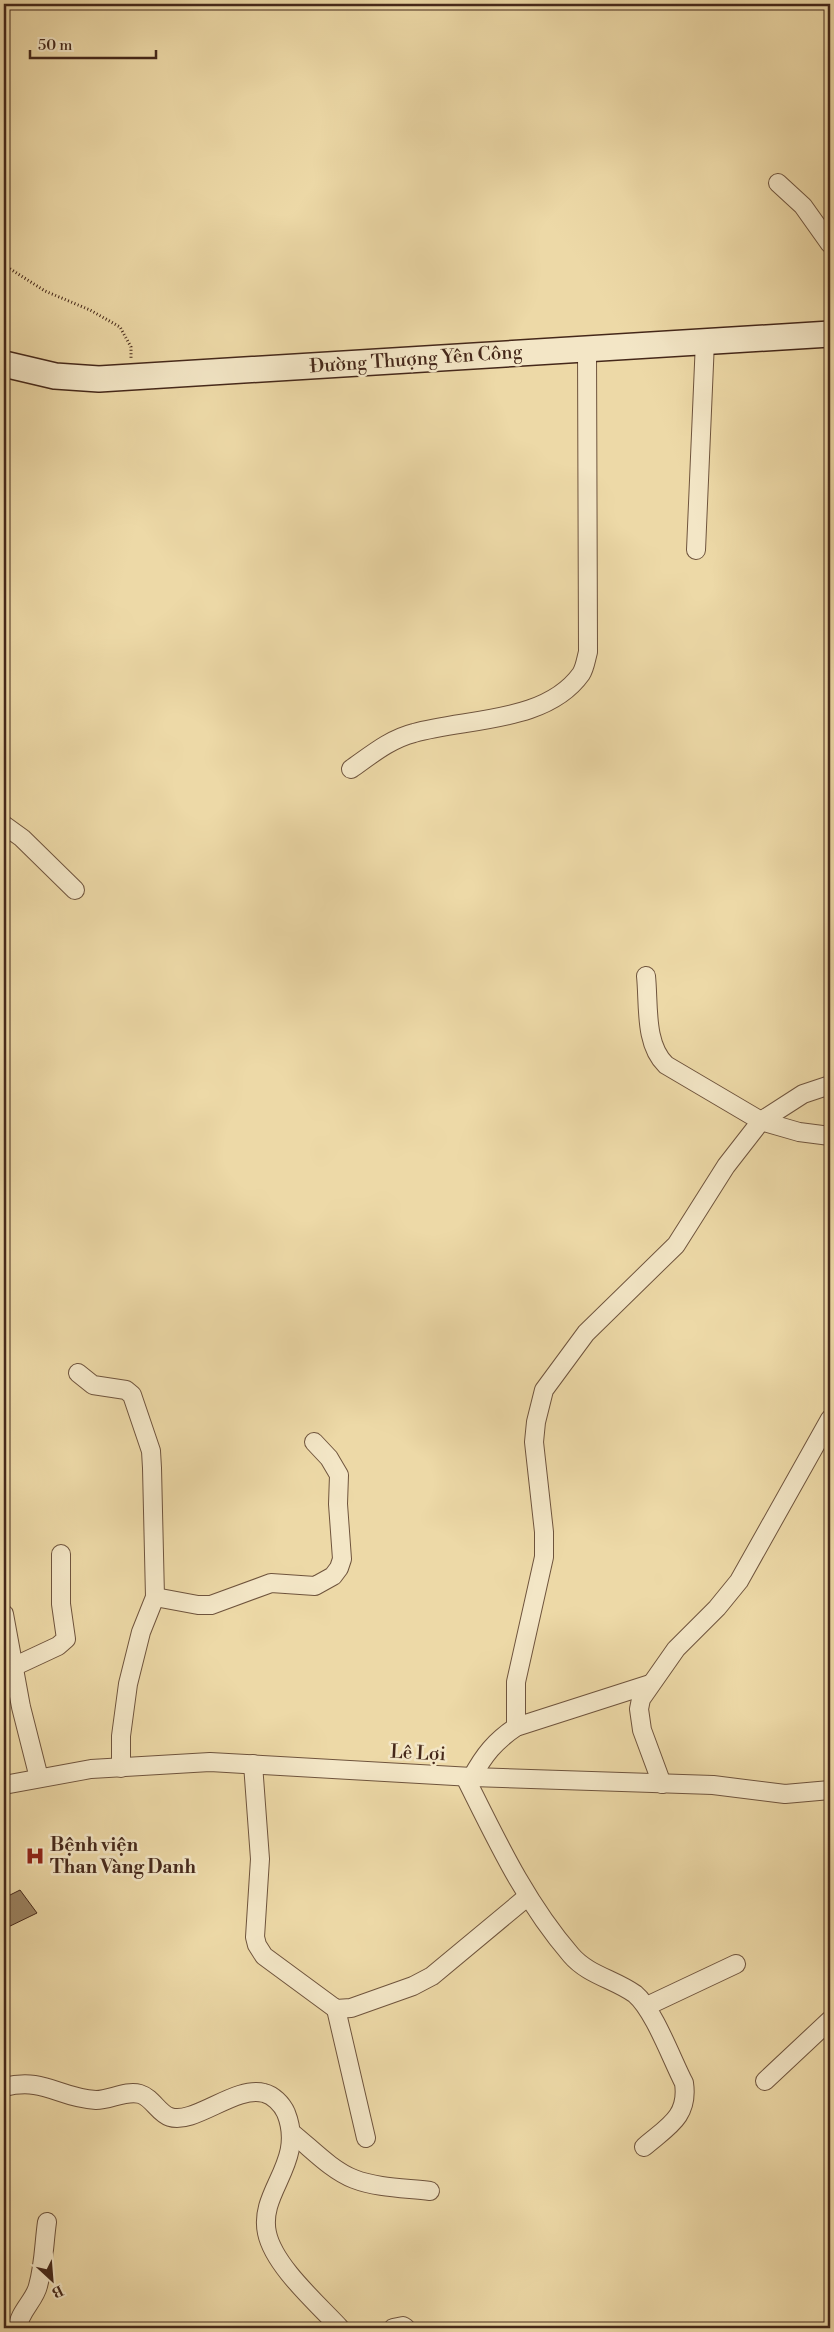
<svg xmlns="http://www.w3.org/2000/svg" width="834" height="2332" font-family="'Libre Bodoni',serif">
	<rect width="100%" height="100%" fill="#edd9a7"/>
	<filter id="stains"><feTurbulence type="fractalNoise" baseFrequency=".004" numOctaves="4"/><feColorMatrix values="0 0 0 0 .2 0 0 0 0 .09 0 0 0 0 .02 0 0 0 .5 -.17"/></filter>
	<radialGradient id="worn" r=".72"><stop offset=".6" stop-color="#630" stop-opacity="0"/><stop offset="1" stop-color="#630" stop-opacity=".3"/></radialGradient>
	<polygon fill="#9c8463" stroke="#45281a" points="20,1890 37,1913 4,1929 4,1898"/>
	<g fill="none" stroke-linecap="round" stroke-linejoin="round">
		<g stroke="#6f543d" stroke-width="20">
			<g id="minor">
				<polyline points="778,183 803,206 830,244"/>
				<polyline points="696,550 705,341"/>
				<path d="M351,769C371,755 390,739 414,733C467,718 546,723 581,674C585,668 586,659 588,652L587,349"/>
				<polyline points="4,825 22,838 75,890"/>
				<path d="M646,976C649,1004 644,1044 666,1065L761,1121L799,1132L830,1136"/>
				<polyline points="78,1373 93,1385 126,1390 132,1395 151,1451 152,1468 155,1597 141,1632 128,1684 121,1736 121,1768"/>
				<polyline points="155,1597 198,1605 211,1605 271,1583 315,1586 333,1576 339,1568 342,1559 338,1504 339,1475 329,1458 314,1442"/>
				<polyline points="4,1614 21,1707 39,1778"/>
				<polyline points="13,1667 58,1646 66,1639 61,1604 61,1554"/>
				<polyline points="516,1727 516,1682 544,1557 544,1532 534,1442 536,1422 544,1390 586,1333 676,1245 726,1166 761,1121 803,1094 830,1085"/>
				<polyline points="253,1764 260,1859 255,1937 257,1945 264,1956 336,2009 351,2008 413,1986 432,1976 527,1897"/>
				<path d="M465,1777C496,1839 525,1902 571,1955C588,1975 614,1979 635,1994C654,2010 672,2060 684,2083C689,2117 667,2127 644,2147"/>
				<path d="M472,1777C484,1755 495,1741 516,1727L650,1684"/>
				<polyline points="662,1784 642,1730 639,1709 641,1699 676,1649 717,1608 739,1581 830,1419"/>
				<polyline points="4,1785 91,1769 210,1762 472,1777 713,1785 785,1794 830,1790"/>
				<polyline points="647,2006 736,1964"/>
				<polyline points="336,2009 366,2138"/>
				<polyline points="765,2081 830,2020"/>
				<path d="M4,2087C45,2077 58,2098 96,2100C110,2100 126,2090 140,2094C153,2098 158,2113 170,2117C194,2125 236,2085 264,2093C273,2095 282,2104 286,2113C306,2163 258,2191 267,2233C274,2266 317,2303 340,2328"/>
				<path d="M292,2133C311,2148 331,2170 354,2179C377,2188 406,2188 430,2191"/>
				<path d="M18,2328C18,2313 35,2300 38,2286C44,2265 44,2243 47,2222"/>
				<polyline points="393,2328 403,2326 406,2328"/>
			</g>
		</g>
		<g stroke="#45281a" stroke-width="28">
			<polyline id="secondary" points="4,364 55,376 99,379 830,334"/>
		</g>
		<polyline stroke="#45281a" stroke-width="3" stroke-dasharray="1 2.5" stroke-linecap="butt" points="4,265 45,291 90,310 120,327 131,347 131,359"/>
		<use href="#minor" stroke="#f3e6c6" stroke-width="18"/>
		<use href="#secondary" stroke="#f3e6c6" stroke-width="25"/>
	</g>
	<defs>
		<g id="hospital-bare" transform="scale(1.5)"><path d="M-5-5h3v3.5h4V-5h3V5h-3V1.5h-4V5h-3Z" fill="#8f2418" stroke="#f3e6c6" stroke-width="2.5" paint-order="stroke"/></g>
	</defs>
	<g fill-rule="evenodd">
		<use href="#hospital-bare" x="35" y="1856"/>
	</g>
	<g text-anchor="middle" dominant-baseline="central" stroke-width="5" stroke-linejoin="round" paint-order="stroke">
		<g font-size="19" fill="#45281a" stroke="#f3e6c6">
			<text transform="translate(416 359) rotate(-4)">Đường Thượng Yên Công</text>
			<text transform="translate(418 1753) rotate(3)">Lê Lợi</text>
		</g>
		<g font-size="19" font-weight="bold" fill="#45281a" stroke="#f3e6c6" text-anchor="start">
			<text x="50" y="1845">Bệnh viện<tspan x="50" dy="22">Than Vàng Danh</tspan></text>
		</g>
	</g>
	<rect width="834" height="2332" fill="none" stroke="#edd9a7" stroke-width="20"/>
	<rect x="5" y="5" width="824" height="2322" fill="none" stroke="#45281a" stroke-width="2.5"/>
	<rect x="10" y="10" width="814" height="2312" fill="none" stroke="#45281a"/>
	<g transform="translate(52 2280) rotate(154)" stroke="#f3e6c6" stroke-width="4" paint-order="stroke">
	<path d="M0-4L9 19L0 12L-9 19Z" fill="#45281a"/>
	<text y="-8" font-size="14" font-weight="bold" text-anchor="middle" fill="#45281a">B</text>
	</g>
	<path d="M30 50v8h126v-8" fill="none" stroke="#45281a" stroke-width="2.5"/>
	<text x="38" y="50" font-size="15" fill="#45281a" stroke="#f3e6c6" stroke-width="4" paint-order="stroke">50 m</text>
	<rect width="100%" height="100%" filter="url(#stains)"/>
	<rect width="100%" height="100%" fill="url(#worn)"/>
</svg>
